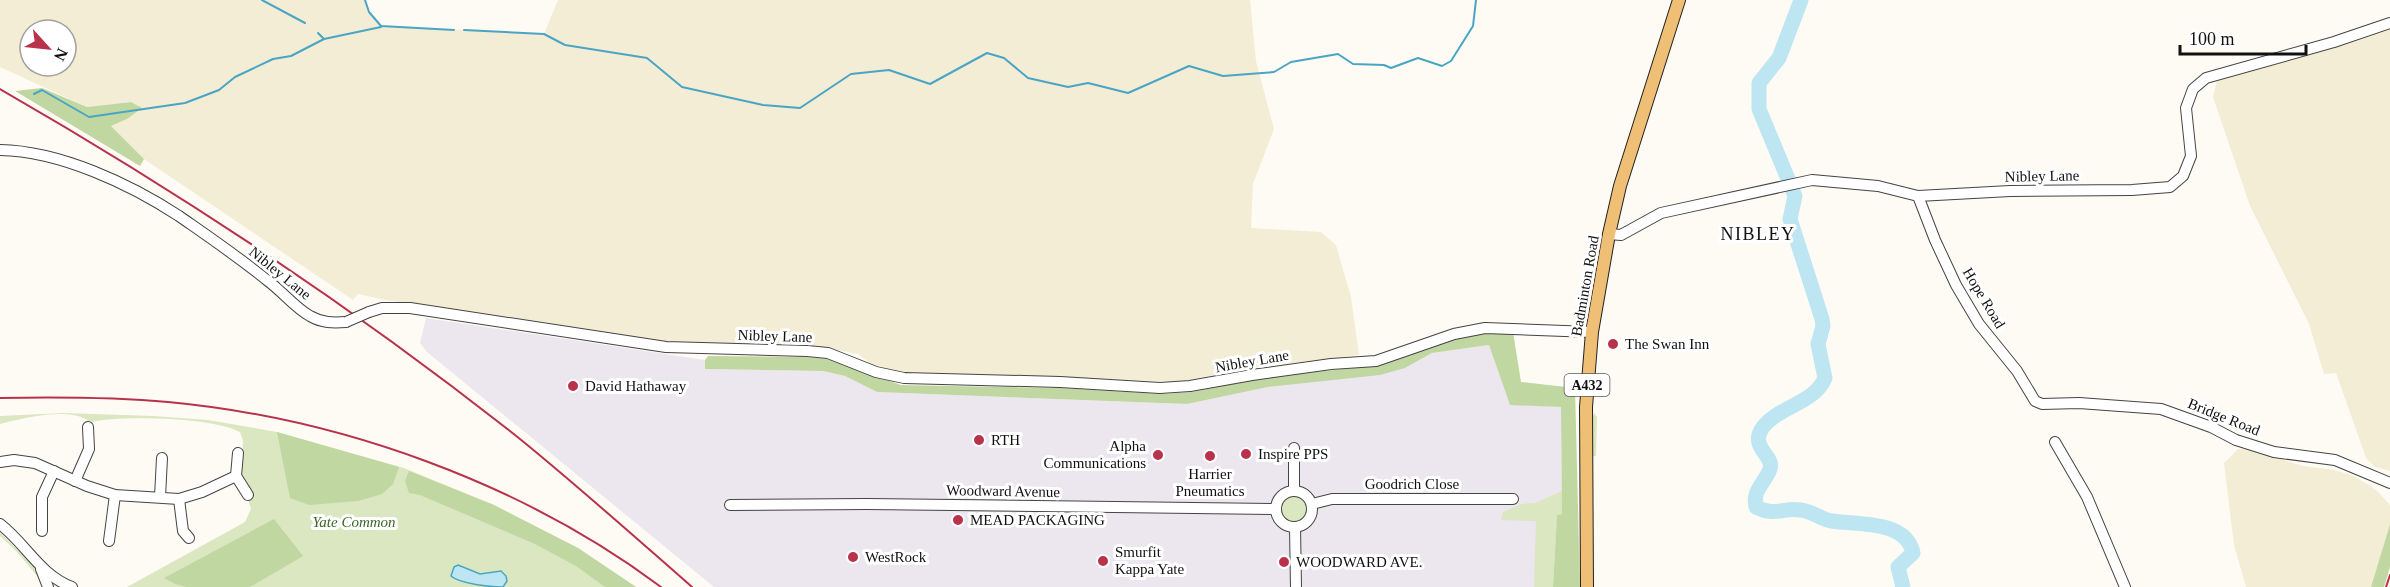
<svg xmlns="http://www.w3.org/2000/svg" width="2390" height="587" font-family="'Times New Roman',serif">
	<rect width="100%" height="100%" fill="#fefbf5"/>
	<polygon fill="#ece6ee" points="426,318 705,360 705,369 823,371 845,376 877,392 1187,404 1268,387 1405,368 1432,353 1489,345 1510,404 1561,407 1562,514 1557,515 1553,587 714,587 427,352 420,343"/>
	<g fill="#f3edd6" fill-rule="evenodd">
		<path d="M0,0H365L369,12L382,26L544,34L558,0H1250L1256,61L1274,129L1253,184L1251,228L1321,232L1336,245L1351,297L1359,355L1251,368L1178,382L898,372L870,363L858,354L822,347L671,342L385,300L358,294L353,300L144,159L111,126L127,119L141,108L131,102L87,107L0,67ZM30,30H66V66H30Z"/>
		<polygon points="2390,28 2390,471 2375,467 2366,458 2336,373 2324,374 2309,324 2250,206 2213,97 2217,81 2298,56 2359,40"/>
		<polygon points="2238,449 2249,449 2303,466 2334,470 2351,475 2371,486 2378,492 2390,505 2390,524 2371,587 2246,587 2234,545 2224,463"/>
	</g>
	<g fill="#dae7c0">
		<path d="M63,413L153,416L208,420L277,432L404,468L494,505L578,548L636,587H127L245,522L251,509L248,499L253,493L241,478L243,441L240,432C214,417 120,415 90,422C71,406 23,418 0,424V416Z"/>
		<polygon points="1594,413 1597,417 1596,456 1592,456 1591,423"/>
		<polygon points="1562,491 1562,514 1557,515 1553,587 1534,587 1536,521 1501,520 1503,512 1522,504 1535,503"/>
		<circle cx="1294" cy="509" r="13"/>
		<polygon points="0,532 41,574 42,582 17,552 0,536"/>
	</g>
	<g fill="#c1d7a1">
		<polygon points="42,88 87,107 131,102 142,108 127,119 111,126 144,159 140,166 15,91"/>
		<polygon points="1494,330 1513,332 1521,382 1575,388 1580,587 1553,587 1557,515 1562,514 1561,407 1510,405 1489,345 1432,353 1405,368 1380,375 1268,387 1187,404 877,392 845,376 823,371 705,369 705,360 708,356 806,357 829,359 901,385 1060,388 1162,394 1192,392 1267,377 1382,365 1448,341"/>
		<polygon points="277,432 399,467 393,484 382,494 358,501 309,505 290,498"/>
		<polygon points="409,471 494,505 578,548 636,587 605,587 576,566 535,544 420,495 409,493 405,481"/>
		<polygon points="274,519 303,556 250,587 187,587 175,584 164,578"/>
		<polygon points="2390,524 2390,567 2384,587 2371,587"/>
	</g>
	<path fill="#bde6f2" stroke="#4aa5c4" stroke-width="1.5" d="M458,565L480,574L501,571L506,576L507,581L503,587C491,587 460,584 451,576L454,567Z"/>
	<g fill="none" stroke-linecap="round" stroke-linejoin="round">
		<g stroke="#4aa5c4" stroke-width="2">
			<polyline points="262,0 305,23"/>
			<polyline points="365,0 369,12 381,26 454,30"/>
			<polyline points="464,30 544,34 565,45 647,58 682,87 763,105 800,108 851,74 889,70 930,84 987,53 1004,58 1028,78 1068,87 1088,83 1128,93 1189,66 1223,76 1274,72 1291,62 1338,54 1353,64 1384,65 1391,68 1418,58 1442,66 1451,61 1473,26 1476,0"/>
			<polyline points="318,33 324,39 381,27"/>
			<polyline points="34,94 42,90 89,117 185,103 219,90 235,77 273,59 291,56 324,39"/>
		</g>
		<path stroke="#bde6f2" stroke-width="15" d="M1801,0L1779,58L1759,83V109L1795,196L1790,219L1822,319L1823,326L1818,344L1825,378C1814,404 1779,406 1763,427C1748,447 1775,456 1770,469C1765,483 1752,490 1756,507C1776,517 1783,507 1801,510C1812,511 1822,520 1832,521C1858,525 1906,520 1913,553L1898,567L1903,587"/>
		<g stroke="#444" stroke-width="12">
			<g id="minor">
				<path d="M0,150C60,151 130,184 179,216C209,237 240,258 268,281C282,291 295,308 310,316C322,323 333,323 346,322"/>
				<polyline points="1918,196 1935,240 1956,285 1979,324 2017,371 2035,401 2042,404 2079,403 2161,409 2211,427 2236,440 2274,452 2335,460 2390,483"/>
				<polyline points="1609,234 1621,235 1661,213 1812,180 1878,186 1918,196 2010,191 2132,190 2170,187 2183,176 2191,156 2186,108 2193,89 2206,78 2334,42 2390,23"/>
				<polyline points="369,312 382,308 410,308 666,347 807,351 828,353 876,372 904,378 1060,382 1160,388 1190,386 1252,375 1331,364 1376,361 1454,334 1485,328 1592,332"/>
				<polyline points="2055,442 2087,497 2125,587"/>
				<polyline points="238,453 236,476 248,495"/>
				<polyline points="0,462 14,460 35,463 87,486 115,495 179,499 202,492 236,476"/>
				<polyline points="75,481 89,449 88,427"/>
				<polyline points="1294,491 1294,448"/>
				<circle cx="1294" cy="509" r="18"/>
				<polyline points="160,497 162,458"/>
				<polyline points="179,499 183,531 189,538"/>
				<polyline points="1312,504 1332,499 1513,499"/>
				<polyline points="730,505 867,504 1276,509"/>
				<path d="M0,524C26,544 40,575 72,587"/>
				<polyline points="1295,527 1296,587"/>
				<polyline points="42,531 42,497 54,471"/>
				<polyline points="109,541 115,495"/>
				<polyline points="41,569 48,587"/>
			</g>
		</g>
		<g stroke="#222" stroke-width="14">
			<polyline id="major" points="1587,587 1586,407 1592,332 1609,234 1620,186 1679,0"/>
		</g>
		<use href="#minor" stroke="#fff" stroke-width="10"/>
		<use href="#major" stroke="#eebf75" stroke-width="12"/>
		<g stroke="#b8324c" stroke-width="2">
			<path d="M0,89C181,193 356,309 520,439C579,487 635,537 692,587"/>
			<path d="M0,398C56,397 112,397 168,402C340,418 522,483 661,587"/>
			<polyline points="2386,587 2390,575"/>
		</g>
		<g stroke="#444" stroke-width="12" stroke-linecap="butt">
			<polyline id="minor-bridge" points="346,322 369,312"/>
		</g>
		<use href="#minor-bridge" stroke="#fff" stroke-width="10"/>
	</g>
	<g fill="#b8324c" stroke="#fff" stroke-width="2">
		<circle cx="1613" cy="344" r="6"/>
		<circle cx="573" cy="386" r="6"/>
		<circle cx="979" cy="440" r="6"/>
		<circle cx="1246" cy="454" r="6"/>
		<circle cx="1158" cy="455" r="6"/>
		<circle cx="1210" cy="456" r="6"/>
		<circle cx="958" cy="520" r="6"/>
		<circle cx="853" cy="557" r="6"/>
		<circle cx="1103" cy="561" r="6"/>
		<circle cx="1284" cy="562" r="6"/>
	</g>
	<g text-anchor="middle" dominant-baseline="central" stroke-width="6" stroke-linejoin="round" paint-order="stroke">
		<rect fill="#fff" stroke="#585858" stroke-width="1.5" x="1564.5" y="374" width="45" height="22" rx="4.5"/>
		<g font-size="14" font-weight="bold" fill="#111">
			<text x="1587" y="385">A432</text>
		</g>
		<g font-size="15" fill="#111" stroke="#fff">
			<text transform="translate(2042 176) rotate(-1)">Nibley Lane</text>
			<text transform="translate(280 273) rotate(39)">Nibley Lane</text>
			<text transform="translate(1585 286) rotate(-80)">Badminton Road</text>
			<text transform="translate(1984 298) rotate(59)">Hope Road</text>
			<text transform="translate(775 336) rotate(2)">Nibley Lane</text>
			<text transform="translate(1252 361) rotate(-10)">Nibley Lane</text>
			<text transform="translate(2224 417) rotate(22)">Bridge Road</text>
			<text x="1412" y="484">Goodrich Close</text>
			<text transform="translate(1003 491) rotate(1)">Woodward Avenue</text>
		</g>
		<g font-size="15" fill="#111" stroke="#fff" text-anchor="start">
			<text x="1625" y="344">The Swan Inn</text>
			<text x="585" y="386">David Hathaway</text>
			<text x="991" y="440">RTH</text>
			<text x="1146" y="446" text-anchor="end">Alpha<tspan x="1146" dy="17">Communications</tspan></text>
			<text x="1258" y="454">Inspire PPS</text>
			<text x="1210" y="474" text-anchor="middle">Harrier<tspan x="1210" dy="17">Pneumatics</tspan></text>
			<text x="970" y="520">MEAD PACKAGING</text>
			<text x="1115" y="552">Smurfit<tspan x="1115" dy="17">Kappa Yate</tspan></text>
			<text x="865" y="557">WestRock</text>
			<text x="1296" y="562">WOODWARD AVE.</text>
		</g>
		<g font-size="15" font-style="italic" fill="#3b6525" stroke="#fff">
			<text x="354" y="522">Yate Common</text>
		</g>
		<g font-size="18" letter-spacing="1.5" fill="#111" stroke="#fff">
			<text x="1758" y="234">NIBLEY</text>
		</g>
	</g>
	<g transform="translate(48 48) rotate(117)"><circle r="28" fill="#ffffff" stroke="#a0a0a0" stroke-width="1.5"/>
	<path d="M0-4.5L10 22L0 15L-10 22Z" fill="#b8324c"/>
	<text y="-9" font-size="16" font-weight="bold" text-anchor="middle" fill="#111111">N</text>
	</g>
	<path d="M2180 45v9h126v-9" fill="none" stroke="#111111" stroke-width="3"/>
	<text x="2189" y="45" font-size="18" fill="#111111" stroke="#ffffff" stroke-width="4.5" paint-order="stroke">100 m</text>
</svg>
